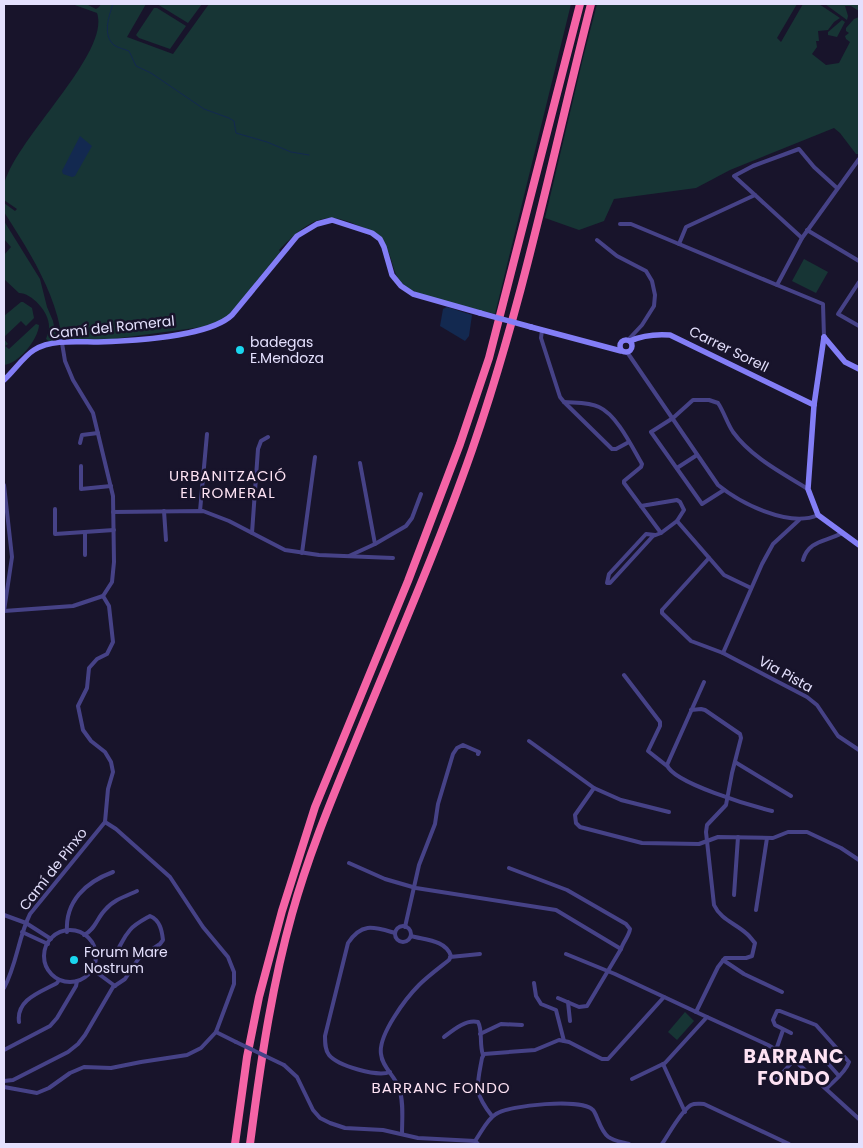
<svg xmlns="http://www.w3.org/2000/svg" width="863" height="1148" font-family="Poppins,sans-serif">
	<rect width="100%" height="100%" fill="#18142b"/>
	<g fill="#173535">
		<path d="M72,4H86L96,9L99,7L101,4H146L127,37L173,54L209,4H571L495,314C476,309 418,297 405,286C392,275 394,262 387,249C383,240 370,230 362,227C352,223 340,217 329,218C309,219 292,237 279,250L280,252L230,314L222,320L202,327L98,341L62,339C56,293 29,251 4,212V203L15,211L17,209L4,200C4,195 3,190 4,185C14,140 111,53 97,13Z"/>
		<polygon points="157,4 202,4 188,23"/>
		<polygon points="597,4 797,4 777,38 781,42 803,4 819,4 840,18 834,22 828,30 818,31 819,41 816,41 817,47 812,54 826,65 839,63 850,42 846,39 845,36 849,33 846,31 846,28 854,19 859,17 859,154 856,154 840,133 834,128 730,170 696,188 614,199 604,221 579,230 545,218 583,58"/>
		<polygon points="825,4 859,4 859,11 851,6 845,6 848,16 847,20"/>
		<polygon points="154,8 157,8 186,26 170,49 139,38 136,35"/>
		<polygon points="842,20 845,22 837,37 828,35 828,32"/>
		<path d="M4,221L40,279L47,307L53,321L57,340L50,342L46,339C47,336 49,331 49,327C50,313 32,293 19,293L4,279V255L11,247L4,239Z"/>
		<polygon points="804,259 828,272 816,293 792,281"/>
		<polygon points="21,302 23,302 32,308 34,318 26,326 21,321 4,337 4,316"/>
		<path d="M36,324L39,325C38,340 18,364 4,365V339L8,344L5,346L9,349Z"/>
		<polygon points="685,1012 694,1021 677,1040 668,1032"/>
	</g>
	<g fill="#132950">
		<polygon points="80,136 92,146 75,176 72,177 63,174 62,171"/>
		<polygon points="447,307 472,315 469,336 465,341 440,326 443,309"/>
	</g>
	<g fill="none" stroke-linecap="round" stroke-linejoin="round">
		<path stroke="#132950" stroke-width="1" d="M113,4C109,16 102,35 114,45C118,48 124,49 129,51L136,66L151,73L204,109L229,118L234,121L236,133L267,142L291,152L309,155"/>
		<g stroke="#464287" stroke-width="4">
			<polyline points="755,195 734,176 753,166 799,149 814,167 837,188"/>
			<polyline points="620,224 631,224 679,244"/>
			<polyline points="807,230 859,261"/>
			<polyline points="597,240 617,256 646,271 652,281 655,295 654,306 642,325 628,340"/>
			<polyline points="859,282 838,314 859,326"/>
			<polyline points="777,285 679,244 686,227 755,195 802,238"/>
			<polyline points="542,330 541,338 560,397 564,402 612,449 616,449 629,442"/>
			<polyline points="824,337 823,304 777,285 802,238 859,159"/>
			<path d="M627,352L718,485C740,503 789,528 818,515"/>
			<path d="M564,402C575,403 589,402 599,407C617,415 632,447 642,464L641,467L624,481V483L661,533"/>
			<polyline points="80,443 82,435 98,433"/>
			<polyline points="81,466 81,489 111,486"/>
			<polyline points="677,468 697,455"/>
			<polyline points="4,485 12,557 4,611"/>
			<path d="M724,490L702,504L651,432L673,418L693,400H709L718,403C724,412 727,423 733,432C751,457 782,473 808,489"/>
			<polyline points="641,506 677,500 680,502 684,510 677,521"/>
			<polyline points="55,509 55,534 114,530"/>
			<polyline points="164,511 166,540"/>
			<polyline points="200,511 207,434"/>
			<polyline points="113,512 203,511 229,521 285,550 319,555 393,558"/>
			<polyline points="85,532 85,555"/>
			<polyline points="252,533 258,449 261,441 268,437"/>
			<polyline points="655,535 646,534 609,574 607,583 610,583 653,536 661,533 677,521 724,575 751,588"/>
			<polyline points="375,544 406,526 412,518 421,494"/>
			<polyline points="302,553 315,457"/>
			<polyline points="349,556 375,544 360,463"/>
			<polyline points="709,558 662,610 662,613 691,641 723,653 807,697 817,705 838,736 859,750"/>
			<path d="M803,560C809,540 826,542 842,533"/>
			<polyline points="103,596 109,606 113,642 107,654 97,659 89,668 87,688 78,706 83,730 91,741 105,752 111,762 113,772 108,789 105,822"/>
			<polyline points="4,611 73,606 103,596 112,582 114,562 113,496 93,413 73,380 65,361 62,343"/>
			<polyline points="723,653 762,564 773,544 799,520"/>
			<polyline points="624,675 660,722 660,726 648,751 667,766"/>
			<path d="M704,682L667,765C673,783 752,806 772,811"/>
			<path d="M691,710L701,709L705,710L740,734L741,738L732,773L726,805L707,825L706,832L714,905C721,920 735,923 747,934C750,936 752,940 755,943L752,956L746,958H725L718,967L696,1012"/>
			<polyline points="529,741 594,788 575,815 576,823 580,827 642,843 699,844 718,837 773,838 788,832 807,832 841,848 859,860"/>
			<polyline points="735,762 791,796"/>
			<polyline points="594,788 621,800 669,812"/>
			<polyline points="349,863 385,879 416,888 556,910 621,949 587,1006 579,1007 558,998"/>
			<path d="M509,868L567,890L626,924L630,929C629,936 623,942 621,949"/>
			<polyline points="734,895 738,837"/>
			<polyline points="756,910 767,838"/>
			<polyline points="4,915 26,923 51,939"/>
			<circle cx="403" cy="934" r="8"/>
			<polyline points="405,927 419,865 435,824 438,804 453,754 457,748 463,745 479,752 478,754"/>
			<circle cx="70" cy="956" r="26"/>
			<polyline points="22,932 48,944"/>
			<path d="M67,932C65,901 86,882 113,872"/>
			<path d="M84,935C95,930 97,918 105,910C113,900 126,896 137,891"/>
			<polyline points="566,954 615,974 707,1017 665,1063 632,1079"/>
			<polyline points="450,957 480,954"/>
			<polyline points="723,960 744,974 782,992"/>
			<polyline points="92,969 115,986"/>
			<polyline points="534,983 536,996 541,1004 556,1010 564,1041"/>
			<path d="M4,988C17,964 18,938 30,914L105,822"/>
			<polyline points="568,1002 570,1021"/>
			<polyline points="707,1017 768,1045 794,1060 859,1119"/>
			<path d="M19,1022C16,999 41,992 57,983L59,980"/>
			<polyline points="216,1032 236,1042"/>
			<path d="M791,1033L775,1025L773,1020L777,1011H780L816,1025L849,1062C846,1072 834,1081 827,1088"/>
			<polyline points="480,1034 501,1024 522,1025"/>
			<path d="M444,1037C453,1030 466,1019 478,1022C483,1031 479,1044 483,1055"/>
			<polyline points="4,1050 50,1026 57,1018 76,986 77,981"/>
			<polyline points="776,1050 783,1030"/>
			<polyline points="817,1051 839,1076"/>
			<polyline points="663,1064 685,1112"/>
			<polyline points="284,1065 297,1077 313,1110 320,1118 330,1123 345,1128 383,1130 418,1138 475,1141 478,1144"/>
			<path d="M390,1072C377,1077 338,1066 329,1055C325,1050 325,1043 325,1036L348,943C362,922 374,927 395,933"/>
			<path d="M4,1081L13,1080L68,1052L78,1044L85,1035L113,987L125,979L139,958L160,944L163,940C162,931 160,920 150,916C143,920 135,924 130,930C115,947 124,956 96,956"/>
			<polyline points="772,1082 777,1079 794,1060"/>
			<polyline points="4,1087 37,1093 49,1088 70,1073 84,1067 111,1068 141,1062 187,1055 201,1048 216,1032 234,984 234,972 228,957 203,927 170,877 116,829 105,822"/>
			<path d="M492,1116C473,1092 477,1086 482,1058L484,1054L535,1050L559,1040L569,1042L602,1059H608L664,997"/>
			<path d="M402,1134C402,1119 404,1102 399,1088C395,1076 382,1067 381,1054C378,1035 406,998 419,985C428,976 439,968 449,960L451,956C446,940 425,940 411,936"/>
			<path d="M475,1141C481,1133 487,1119 496,1114C509,1105 582,1098 593,1110C595,1112 597,1118 598,1120C606,1140 610,1139 629,1144"/>
			<path d="M662,1144C669,1134 681,1111 691,1105C695,1103 699,1104 704,1104L789,1144"/>
		</g>
		<g stroke="#837ef6" stroke-width="5.5">
			<polyline points="531,327 621,351"/>
			<polyline points="824,337 814,405 808,489 818,515 859,545"/>
			<polyline points="824,337 845,362 859,369"/>
			<circle cx="626" cy="346" r="6"/>
			<path d="M630,341C643,335 656,334 670,335L814,405"/>
			<path d="M4,380C13,372 24,356 34,350C52,339 78,342 98,342C130,341 209,337 232,315L297,236L317,224L332,220L372,233L380,239L384,247L392,275L401,286L413,294L480,313"/>
		</g>
		<g stroke="#f464a6" stroke-width="8">
			<polyline points="235,1144 247,1057 259,997 282,911 315,807 408,581 460,444 489,358 580,4"/>
			<path d="M250,1144C260,1067 271,989 292,914C308,856 331,801 354,745C394,647 437,550 472,450C523,304 553,153 591,4"/>
		</g>
		<polyline stroke="#464287" stroke-width="4" points="236,1042 284,1065"/>
		<polyline stroke="#837ef6" stroke-width="5.5" points="480,313 531,327"/>
	</g>
	<g fill="#1ad6ef" stroke="#18142b" stroke-width="2">
		<circle cx="240" cy="350" r="5"/>
		<circle cx="74" cy="960" r="5"/>
	</g>
	<g text-anchor="middle" dominant-baseline="central" stroke-width="5" stroke-linejoin="round" paint-order="stroke">
		<g font-size="14" fill="#e4e0fd" stroke="#18142b">
			<text transform="translate(112 327) rotate(-6)">Camí del Romeral</text>
			<text transform="translate(729 349) rotate(26)">Carrer Sorell</text>
			<text transform="translate(786 674) rotate(29)">Via Pista</text>
			<text transform="translate(53 869) rotate(-52)">Camí de Pinxo</text>
		</g>
		<g font-size="14" fill="#e4e0fd" stroke="#18142b" text-anchor="start">
			<text x="250" y="342">badegas<tspan x="250" dy="16">E.Mendoza</tspan></text>
			<text x="84" y="952">Forum Mare<tspan x="84" dy="16">Nostrum</tspan></text>
		</g>
		<g font-size="15" letter-spacing="1" fill="#fde2f3" stroke="#18142b">
			<text x="228" y="475">URBANITZACIÓ<tspan x="228" dy="17">EL ROMERAL</tspan></text>
			<text x="441" y="1087">BARRANC FONDO</text>
		</g>
		<g font-size="19" font-weight="bold" letter-spacing="1" fill="#fde2f3" stroke="#18142b">
			<text x="794" y="1056">BARRANC<tspan x="794" dy="22">FONDO</tspan></text>
		</g>
	</g>
	<rect width="863" height="1148" fill="none" stroke="#e4e0fd" stroke-width="10"/>
</svg>
